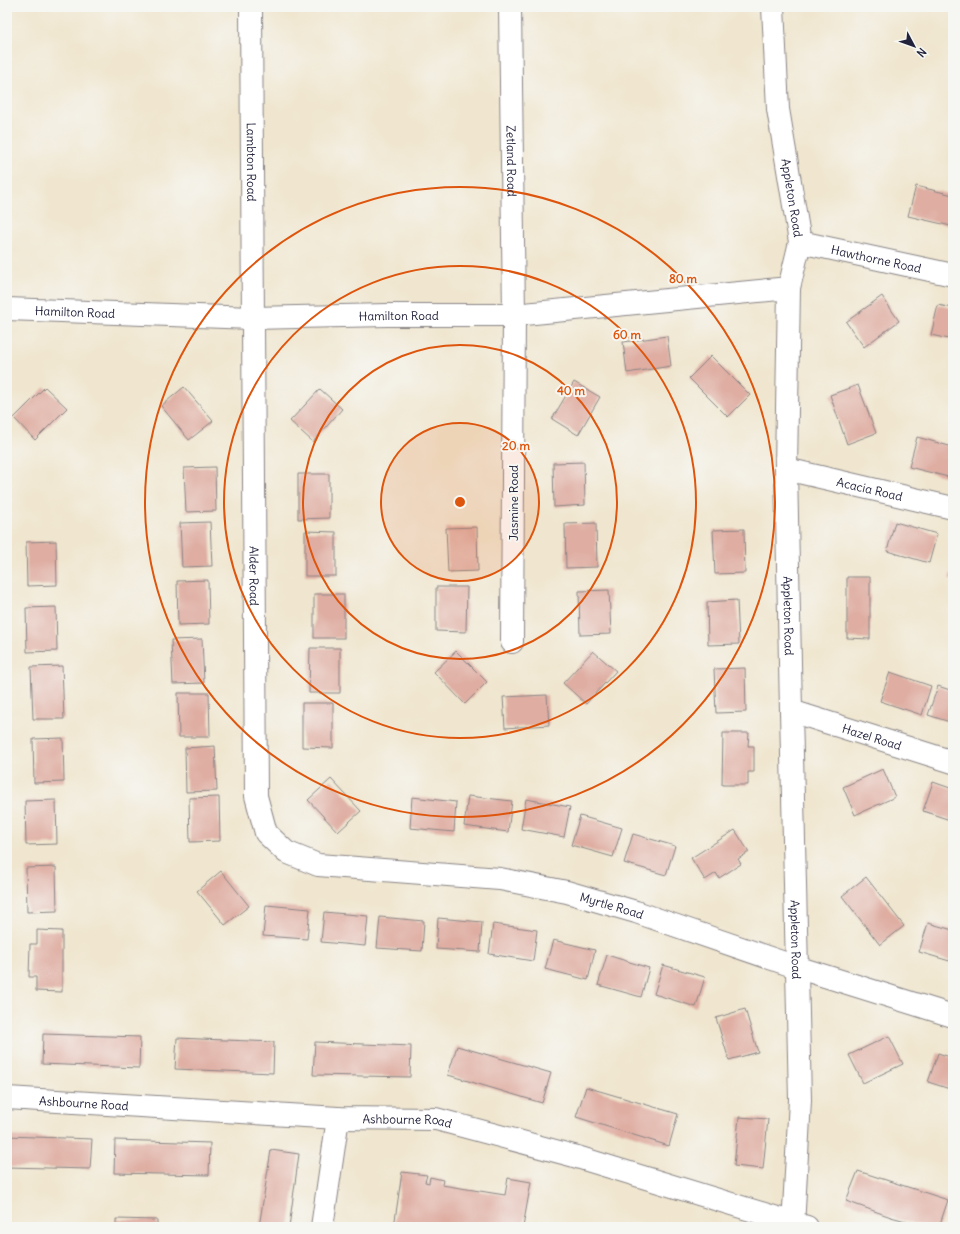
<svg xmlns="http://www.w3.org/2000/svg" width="960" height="1234" font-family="Delius,sans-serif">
	<rect width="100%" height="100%" fill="#f6f6f2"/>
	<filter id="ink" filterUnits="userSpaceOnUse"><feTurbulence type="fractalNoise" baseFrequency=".025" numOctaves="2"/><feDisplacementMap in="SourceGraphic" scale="8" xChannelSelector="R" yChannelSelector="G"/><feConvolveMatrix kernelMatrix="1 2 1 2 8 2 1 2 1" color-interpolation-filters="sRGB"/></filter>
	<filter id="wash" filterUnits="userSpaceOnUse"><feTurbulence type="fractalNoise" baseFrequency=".012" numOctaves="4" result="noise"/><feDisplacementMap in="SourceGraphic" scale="16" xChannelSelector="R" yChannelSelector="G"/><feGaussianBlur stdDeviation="0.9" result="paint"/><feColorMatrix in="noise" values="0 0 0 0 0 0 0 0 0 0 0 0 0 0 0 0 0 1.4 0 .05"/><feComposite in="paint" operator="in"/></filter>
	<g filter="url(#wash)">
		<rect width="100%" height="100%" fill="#f0e6cf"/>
		<g id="blocks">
			<g fill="#dfada2">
				<polygon points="916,186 953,195 953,220 951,226 908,216"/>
				<polygon points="882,296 899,321 864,347 846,322"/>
				<polygon points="938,305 953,308 953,340 931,335"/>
				<polygon points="667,336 671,366 627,373 623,342"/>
				<polygon points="711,356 750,395 728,417 689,378"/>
				<polygon points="574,382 600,397 578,435 552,419"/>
				<polygon points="858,385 876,433 847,444 830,395"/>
				<polygon points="45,387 67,408 35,440 14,418"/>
				<polygon points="184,387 213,421 189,440 161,406"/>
				<polygon points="320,389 342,409 313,442 290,421"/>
				<polygon points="917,437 953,447 953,474 952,478 909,467"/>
				<polygon points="584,462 585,505 554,507 553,463"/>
				<polygon points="215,467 216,511 186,512 184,468"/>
				<polygon points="298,474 329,474 329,518 298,519"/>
				<polygon points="210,522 212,566 182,567 180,523"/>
				<polygon points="895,522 937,534 929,563 887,551"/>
				<polygon points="596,523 597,567 566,568 565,524"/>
				<polygon points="477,527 478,571 448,572 446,528"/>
				<polygon points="744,529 745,573 715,574 713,530"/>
				<polygon points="305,531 336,532 336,576 305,576"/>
				<polygon points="56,541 57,585 27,586 26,542"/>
				<polygon points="953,566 953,580 949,579"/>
				<polygon points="847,577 870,577 870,639 847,638"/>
				<polygon points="208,580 209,624 178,625 177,581"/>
				<polygon points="436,587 467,587 466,632 436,631"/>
				<polygon points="609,590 611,634 580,635 579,591"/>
				<rect x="314" y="594" width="30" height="44"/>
				<polygon points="737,600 739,644 708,645 707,602"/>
				<polygon points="56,607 57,651 27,652 26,608"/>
				<polygon points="202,639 204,683 173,684 171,640"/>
				<polygon points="310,648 340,648 340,693 309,693"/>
				<polygon points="456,651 487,682 465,704 434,672"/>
				<polygon points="593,651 616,671 586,704 563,683"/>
				<polygon points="62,666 64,719 33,719 31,667"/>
				<polygon points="745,668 746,712 716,713 714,669"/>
				<polygon points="890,672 931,686 922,715 880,701"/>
				<polygon points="938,686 953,691 953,723 928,715"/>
				<polygon points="178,693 209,693 210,737 179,737"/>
				<polygon points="547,695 549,725 505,728 503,697"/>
				<polygon points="302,703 333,703 333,748 302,747"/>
				<polygon points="723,733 749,733 748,746 754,746 754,772 748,772 748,785 722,785"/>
				<polygon points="63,738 64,782 34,783 33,739"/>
				<polygon points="215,746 217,791 186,792 185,748"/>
				<polygon points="883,769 895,797 855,815 843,787"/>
				<polygon points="331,779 361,811 338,832 308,800"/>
				<polygon points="933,782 953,789 953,821 923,811"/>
				<polygon points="468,796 512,801 508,832 464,826"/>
				<polygon points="219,797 220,841 190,842 189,798"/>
				<polygon points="412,797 456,802 454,832 410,828"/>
				<polygon points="526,799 570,807 564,837 521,829"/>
				<polygon points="56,800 57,844 26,845 25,801"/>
				<polygon points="580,816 622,828 613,857 571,845"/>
				<polygon points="735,830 749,852 738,859 741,864 719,878 716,873 705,880 691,858"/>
				<polygon points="633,834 675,846 666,875 624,863"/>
				<polygon points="56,867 57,911 27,912 26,868"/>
				<polygon points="221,871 249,906 225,925 197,891"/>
				<polygon points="866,877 904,926 880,945 842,896"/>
				<polygon points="266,905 310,909 307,939 263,936"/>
				<polygon points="324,912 368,916 365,946 321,942"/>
				<polygon points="380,917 424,921 422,951 377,948"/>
				<polygon points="438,918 482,922 480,952 436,949"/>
				<polygon points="928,923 953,930 953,962 919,952"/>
				<polygon points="493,924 537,930 533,961 489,954"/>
				<polygon points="37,930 62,931 62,992 36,991 36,977 29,977 30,944 37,944"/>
				<polygon points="553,940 595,950 588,980 545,969"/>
				<polygon points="607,955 649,968 641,997 598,985"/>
				<polygon points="663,965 705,977 696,1007 654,994"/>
				<polygon points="745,1009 758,1052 729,1060 716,1018"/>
				<polygon points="43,1034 140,1037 139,1068 42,1064"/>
				<polygon points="889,1036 903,1064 863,1083 849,1055"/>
				<polygon points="177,1038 274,1042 273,1073 175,1069"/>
				<polygon points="315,1042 411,1046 410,1077 313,1075"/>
				<polygon points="457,1046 551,1073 542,1103 448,1075"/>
				<polygon points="938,1053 953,1058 953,1090 928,1082"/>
				<polygon points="586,1087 678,1114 669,1146 576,1117"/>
				<polygon points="739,1117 768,1119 763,1169 734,1166"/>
				<polygon points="7,1136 92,1139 90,1169 7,1167"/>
				<polygon points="115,1140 210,1143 209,1175 114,1173"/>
				<polygon points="271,1150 299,1154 289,1227 259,1227"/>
				<polygon points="858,1171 948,1200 939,1227 927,1227 891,1217 846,1201"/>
				<polygon points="402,1172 427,1175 425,1182 429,1183 430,1177 443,1180 442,1185 505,1195 508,1178 531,1182 523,1227 394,1227"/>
				<polygon points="116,1219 157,1220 157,1227 116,1227"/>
			</g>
		</g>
	</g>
	<g filter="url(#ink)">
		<use href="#blocks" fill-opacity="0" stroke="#898485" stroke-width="1"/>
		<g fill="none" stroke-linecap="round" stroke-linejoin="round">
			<g stroke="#898485" stroke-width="24">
				<g id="minor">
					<path id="s1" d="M251,7L256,796L266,833L286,852L318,865L500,879L567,892L636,912L796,967L953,1016"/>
					<path id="s2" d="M510,7L514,315L512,642"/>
					<path id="s3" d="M773,7L778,109L800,242L789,288L786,469L791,711L800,1100L793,1227"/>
					<path id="s4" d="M800,242L953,275"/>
					<path id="s5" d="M7,309L252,318L387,315H514L789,288"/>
					<path id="s6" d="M786,469L953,508"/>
					<path id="s7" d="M791,711L953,762"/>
					<path id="s8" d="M7,1098L338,1118L436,1119L574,1156L807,1227"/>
					<polyline points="322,1227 338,1118"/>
				</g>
			</g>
			<use href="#minor" stroke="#fff" stroke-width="22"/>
		</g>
	</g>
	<circle cx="460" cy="502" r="79" fill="#de560e" fill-opacity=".12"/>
	<g fill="none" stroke="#de560e" stroke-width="2">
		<circle cx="460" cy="502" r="79"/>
		<circle cx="460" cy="502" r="157"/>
		<circle cx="460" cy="502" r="236"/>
		<circle cx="460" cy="502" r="315"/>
	</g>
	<g text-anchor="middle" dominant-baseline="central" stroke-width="4" stroke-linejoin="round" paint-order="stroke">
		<g font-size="12" fill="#22223b" stroke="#f6f6f2">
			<text stroke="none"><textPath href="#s2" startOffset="154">Zetland Road</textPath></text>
			<text stroke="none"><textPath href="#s1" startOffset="155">Lambton Road</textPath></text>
			<text stroke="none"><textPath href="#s3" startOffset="192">Appleton Road</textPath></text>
			<text stroke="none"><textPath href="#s4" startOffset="78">Hawthorne Road</textPath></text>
			<text stroke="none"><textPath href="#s5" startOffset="68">Hamilton Road</textPath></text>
			<text stroke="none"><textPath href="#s5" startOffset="392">Hamilton Road</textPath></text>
			<text stroke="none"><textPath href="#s6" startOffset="86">Acacia Road</textPath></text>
			<text transform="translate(513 503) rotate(-90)">Jasmine Road</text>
			<text stroke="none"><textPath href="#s1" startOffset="569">Alder Road</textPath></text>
			<text stroke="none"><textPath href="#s3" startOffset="612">Appleton Road</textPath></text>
			<text stroke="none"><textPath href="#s7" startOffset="85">Hazel Road</textPath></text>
			<text stroke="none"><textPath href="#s1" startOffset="1187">Myrtle Road</textPath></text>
			<text stroke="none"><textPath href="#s3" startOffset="936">Appleton Road</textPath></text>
			<text stroke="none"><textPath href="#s8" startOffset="77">Ashbourne Road</textPath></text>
			<text stroke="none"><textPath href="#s8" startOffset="401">Ashbourne Road</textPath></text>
		</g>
	</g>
	<circle cx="460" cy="502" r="6" fill="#de560e" stroke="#f6f6f2" stroke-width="2"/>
	<g font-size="12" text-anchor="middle" font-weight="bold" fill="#de560e" stroke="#f6f6f2" stroke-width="4" stroke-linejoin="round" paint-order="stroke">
		<text x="683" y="283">80 m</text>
		<text x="627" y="339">60 m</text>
		<text x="571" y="395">40 m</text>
		<text x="516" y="450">20 m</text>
	</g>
	<rect width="960" height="1234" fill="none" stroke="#f6f6f2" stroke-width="24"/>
	<g transform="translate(914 46) rotate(131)" stroke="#f6f6f2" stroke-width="3" paint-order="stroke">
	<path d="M0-3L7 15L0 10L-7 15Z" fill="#22223b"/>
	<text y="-6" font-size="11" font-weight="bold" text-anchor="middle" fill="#22223b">N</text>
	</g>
</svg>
